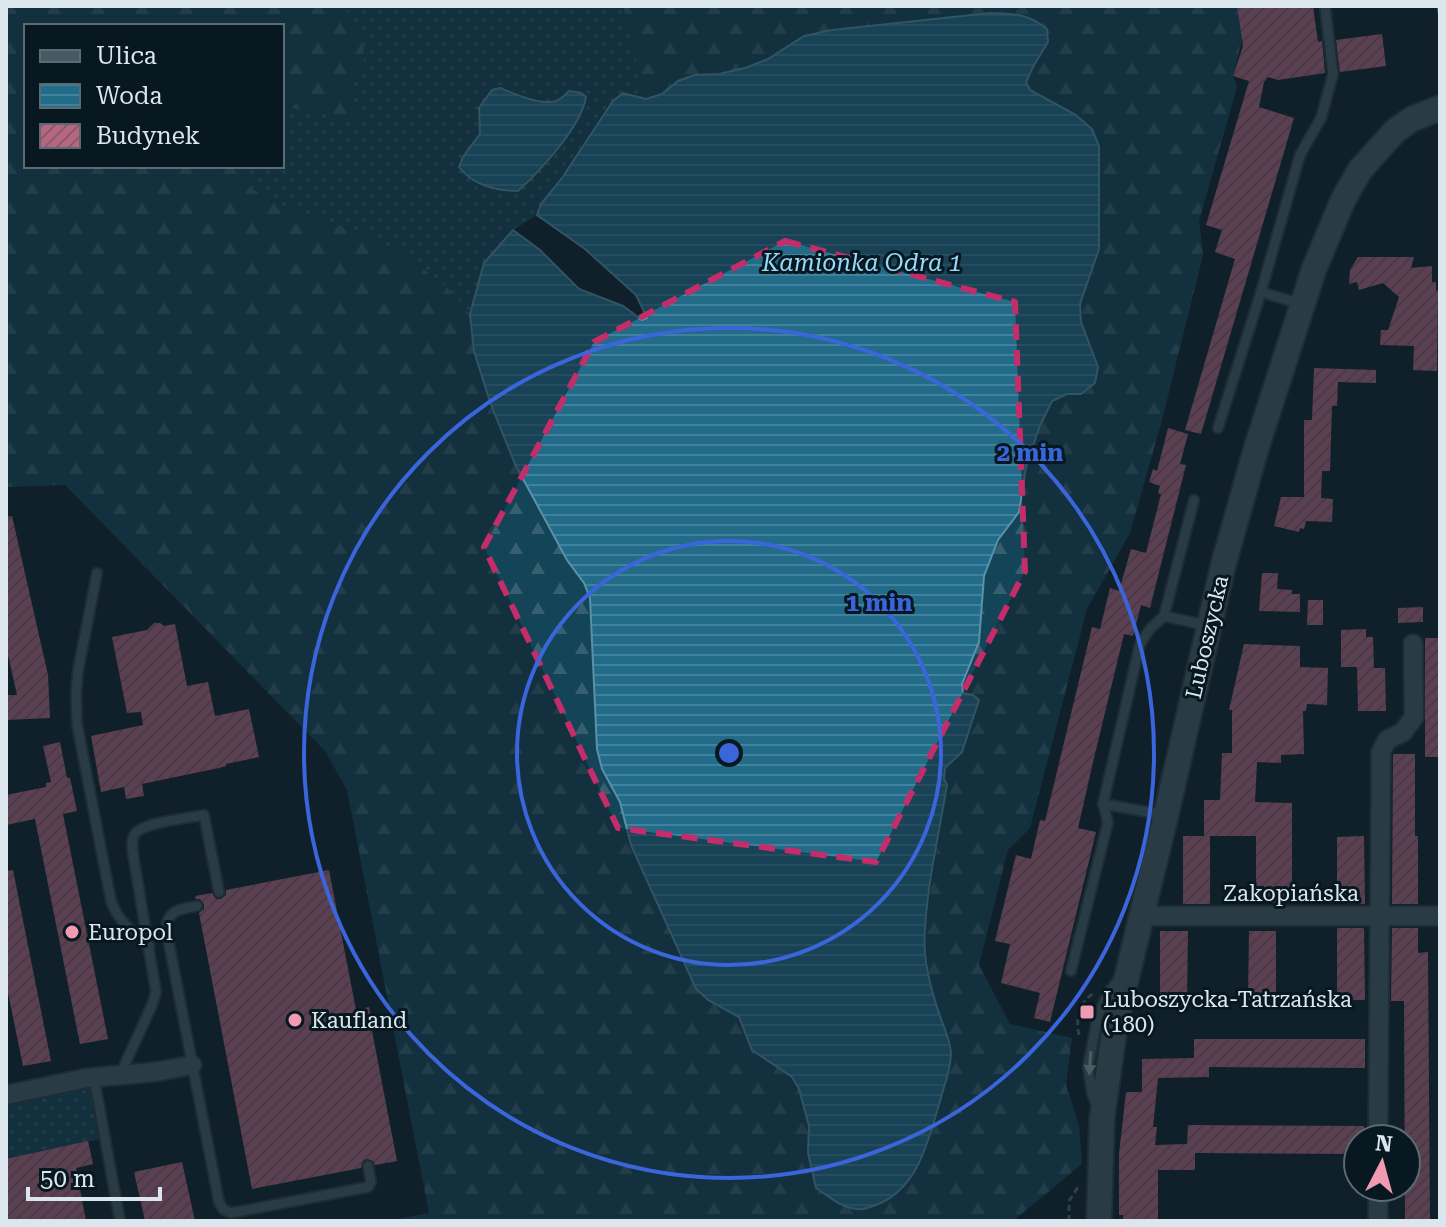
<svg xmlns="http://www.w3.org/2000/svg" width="1446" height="1227" font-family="'Roboto Serif',serif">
	<defs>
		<pattern id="grass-dots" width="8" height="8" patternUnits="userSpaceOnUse" patternTransform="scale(2)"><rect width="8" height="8" fill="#144457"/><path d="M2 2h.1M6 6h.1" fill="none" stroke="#365f6f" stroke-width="1.8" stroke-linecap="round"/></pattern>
		<pattern id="forest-firs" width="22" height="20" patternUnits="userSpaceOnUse" patternTransform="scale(2)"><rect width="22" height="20" fill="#144457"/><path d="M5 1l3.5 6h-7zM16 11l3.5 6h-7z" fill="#365f6f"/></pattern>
		<pattern id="water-rules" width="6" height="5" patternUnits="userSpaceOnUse" patternTransform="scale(2)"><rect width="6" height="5" fill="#226c8a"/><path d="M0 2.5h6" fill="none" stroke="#42819b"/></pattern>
		<pattern id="building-hatch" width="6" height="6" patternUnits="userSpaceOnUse" patternTransform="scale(2)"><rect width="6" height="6" fill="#b66680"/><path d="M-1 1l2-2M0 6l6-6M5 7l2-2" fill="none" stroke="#8d5a6c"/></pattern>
	</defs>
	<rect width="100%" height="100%" fill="#10212a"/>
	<g fill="url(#grass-dots)" fill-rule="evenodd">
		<path d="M337,6H623L646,99L623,93L541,204L537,215L513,230L484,263L470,314L445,285L405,256L359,232L279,206L251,188L242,166H282V107L328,113L357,125L360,110L349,94L355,77L351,14ZM500,88L517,95L552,102L561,99L586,97L585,103L567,136L464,173L460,168L463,157L480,134L479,108Z"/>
		<polygon points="94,1078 106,1138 6,1159 6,1095"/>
	</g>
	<path fill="url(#forest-firs)" d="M6,6H337L351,14L363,41L365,69L355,77L349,94L360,110L357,126L328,113L282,107V26H26V166H242L251,188L279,206L359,232L405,256L445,285L470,314L474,351L490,402L515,464L567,560L584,583L590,598L596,722L613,786L620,802L631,845L696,989L739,1017L752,1050L792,1076L799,1089L809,1126L808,1153L940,1100L948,1076L951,1053L947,1035L937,1008L929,978L925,932L936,850L943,812L945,768C965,753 973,723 979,700L973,695L963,693L962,684L979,642L984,576L998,540L1019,512L1026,467L1039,428L1052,401L1067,394H1081L1095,383L1098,366L1081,322L1080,304L1099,249V146L1092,129L1076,115L1030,90L1026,82L1034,65L1048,42L1047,29C1027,13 1015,14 990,13L804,36L768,59L745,68L719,74L694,75L678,81L662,94L646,99L623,6H1237L1242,39L1233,76L1237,87L1199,221L1203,255L1161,424L1130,533L1087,609L1030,828L1008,850L979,965L1010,1024L1072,1038L1066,1085L1079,1125L1082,1164L1013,1221H387L429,1213L347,790L325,751L65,485L6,487Z"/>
	<g fill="url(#water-rules)" stroke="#5a91a8" stroke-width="2">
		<path d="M990,13C1015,14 1027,13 1047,29L1048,42L1034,65L1026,82L1030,90L1076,115L1092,129L1099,146V249L1080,304L1081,322L1098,367L1095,383L1081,394H1067L1052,401L1039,428L1026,467L1019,512L998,540L984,576L979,642L962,684L963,693L973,695L979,700L962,752L945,768L944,779L947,785C939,833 928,881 925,929C923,954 929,983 937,1007C941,1022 950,1037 951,1053C951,1070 944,1085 940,1101C928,1140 919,1189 876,1205C870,1207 864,1210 858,1209C842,1209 829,1196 816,1188L808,1153L809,1126L799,1089L792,1077L752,1050L739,1017L708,1000L696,989L631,845L620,802L602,769L597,749L590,598L584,583L567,560L515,464L490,402L474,351L470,314L484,263L513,230L540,250L579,289L623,306L642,320L647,318L636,295L585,249L537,215L541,204L562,178L613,101L623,93L646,99L662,94L678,81L694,75L719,74L745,68L768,59L804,36L832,30Z"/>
		<path d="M500,88C515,94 535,103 552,102C559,101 564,96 569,91L581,93L586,97C581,127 540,171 518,191C497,191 472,185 459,167L463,157L480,134L479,108L492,90Z"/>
	</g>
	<g fill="url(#building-hatch)">
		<polygon points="1237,6 1313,6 1318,42 1322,41 1325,73 1278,80 1268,77 1264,82 1259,107 1294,118 1201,434 1185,430 1235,259 1215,252 1222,230 1206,225 1249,81 1233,76 1243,46"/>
		<polygon points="1382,34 1386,66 1340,72 1336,40"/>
		<polygon points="1358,257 1414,257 1411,268 1432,266 1432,282 1436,282 1436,290 1438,291 1437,371 1413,370 1414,346 1380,345 1381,330 1388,330 1399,297 1383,283 1359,290 1357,282 1349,284 1350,270"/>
		<polygon points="1314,368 1376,370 1376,383 1338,382 1337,406 1332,406 1330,471 1322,471 1321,498 1333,499 1332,522 1306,521 1304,529 1300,528 1299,532 1274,526 1281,497 1304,497 1304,420 1312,420"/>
		<polygon points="1168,428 1188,434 1180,464 1186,465 1150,608 1141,605 1133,636 1124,634 1094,758 1078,828 1096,832 1050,1022 1034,1018 1040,993 1001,983 1010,944 995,941 1016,855 1031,859 1040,820 1045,821 1092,627 1100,629 1110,588 1119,591 1131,549 1146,553 1161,494 1158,493 1160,486 1149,482 1153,469 1157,471"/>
		<polygon points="12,516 48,675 50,718 6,720 6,695 17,695 6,646 6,517"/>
		<polygon points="1262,573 1278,573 1277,589 1292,590 1292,594 1300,594 1300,612 1259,611"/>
		<polygon points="1308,600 1323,600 1323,625 1307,625"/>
		<polygon points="1423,607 1423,622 1398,623 1398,608"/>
		<polygon points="154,623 160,623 164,626 175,624 187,686 208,682 215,716 249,709 259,757 226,764 226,766 219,768 142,784 144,796 126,799 124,787 101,792 91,736 143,725 141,712 127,713 112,637 147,630"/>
		<polygon points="1366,629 1366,637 1373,637 1374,668 1385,668 1386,711 1358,711 1357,667 1341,667 1341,630"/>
		<rect x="1425" y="638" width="15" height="119"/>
		<polygon points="1244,644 1300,646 1300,667 1328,668 1327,705 1307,704 1306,711 1303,711 1304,754 1281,755 1281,763 1257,762 1255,802 1292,803 1292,903 1256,903 1256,836 1210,836 1210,904 1183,904 1183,836 1204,836 1204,800 1220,800 1222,753 1232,753 1232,710 1229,710"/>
		<polygon points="60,742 67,778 70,778 77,811 63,814 108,1039 80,1044 35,819 6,825 6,795 46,787 46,783 51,782 43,746"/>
		<polygon points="1393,754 1415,754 1415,836 1418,836 1418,904 1392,904"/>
		<polygon points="1364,836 1365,904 1337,904 1337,837"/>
		<polygon points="13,870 51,1061 23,1066 6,983 6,871"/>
		<polygon points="329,870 356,1010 369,1007 374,1031 372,1031 397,1161 375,1165 373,1161 367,1159 363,1161 361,1168 252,1189 199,913 204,909 204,904 200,899 196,899 195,896 212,893 216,899 221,899 226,895 226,890"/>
		<polygon points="1337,928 1364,928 1365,1000 1337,1000"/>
		<polygon points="1392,928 1418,928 1418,953 1428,952 1430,1221 1405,1221 1404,1001 1391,1001"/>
		<polygon points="1160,931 1188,931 1187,1000 1160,1001"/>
		<polygon points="1249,931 1276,931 1276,1000 1248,1000"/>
		<polygon points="1194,1039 1365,1039 1365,1068 1209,1067 1209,1077 1158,1078 1153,1127 1157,1127 1155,1145 1187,1144 1188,1125 1364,1126 1364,1139 1358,1139 1358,1154 1195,1153 1195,1170 1158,1170 1158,1221 1123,1221 1123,1215 1119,1215 1119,1154 1126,1092 1142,1092 1142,1059 1194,1058"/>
		<polygon points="88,1141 93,1164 76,1168 86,1221 6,1221 6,1159"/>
		<polygon points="182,1162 195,1221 145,1221 134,1172"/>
	</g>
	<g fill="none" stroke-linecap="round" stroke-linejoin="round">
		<g stroke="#303b42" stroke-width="13">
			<g id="lane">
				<polyline points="1301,304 1261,292 1300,155 1321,118 1333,74 1325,6"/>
				<polyline points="1218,428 1261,292"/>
				<polyline points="1194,500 1164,616 1209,626"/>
				<path d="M97,573L78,671L76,693L77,724L111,901C119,922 132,932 149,945"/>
				<polyline points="1164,616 1150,629 1140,644 1103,804 1165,815"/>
				<path d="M197,906C182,909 168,909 166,928L219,1202L223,1209L231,1213L368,1187L371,1182L368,1166"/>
				<polyline points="1071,971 1108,822 1103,804"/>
				<path d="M120,1075L152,1005L156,992L134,860C133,852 130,841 135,834C143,822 189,818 204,815L219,892"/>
				<polyline points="94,1078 120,1221"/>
				<polyline points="1096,1104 1092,1093 1088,1067 1098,1015 1109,992 1119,979"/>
			</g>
		</g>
		<g stroke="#303b42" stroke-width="22">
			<g id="street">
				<polyline points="1141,914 1153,916 1440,916"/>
				<polyline points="6,1095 87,1078 155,1072 192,1065"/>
				<polyline points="1378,1139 1381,752 1387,740 1403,732 1414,717 1413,644"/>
				<polyline points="1378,1221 1378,1187"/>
			</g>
		</g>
		<g stroke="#303b42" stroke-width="28">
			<polyline id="secondary" points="1099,1221 1102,1118 1115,1026 1166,815 1223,566 1256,449 1314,269 1343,200 1360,170 1395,131 1412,119 1440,108"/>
		</g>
		<g stroke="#56656d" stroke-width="3" stroke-dasharray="6 4" stroke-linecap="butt">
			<path d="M1079,1035C1075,1019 1080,1001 1094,993"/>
			<polyline points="1069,1221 1069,1201 1078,1187"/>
		</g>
		<use href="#lane" stroke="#485b65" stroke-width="9"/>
		<use href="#street" stroke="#485b65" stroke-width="18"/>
		<use href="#secondary" stroke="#485b65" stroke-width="24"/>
		<polyline stroke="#839098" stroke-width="5" points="1439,6 1440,13"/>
	</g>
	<defs><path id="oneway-solid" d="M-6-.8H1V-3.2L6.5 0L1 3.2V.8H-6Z" transform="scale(2)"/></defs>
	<use fill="#92a1a9" href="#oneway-solid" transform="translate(1090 1063) rotate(94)"/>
	<path d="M0 0H1446V1227H0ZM785,241L1015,302L1025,571L876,862L618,828L484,547L594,342Z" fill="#10212a" fill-opacity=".55" fill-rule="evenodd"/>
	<path fill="none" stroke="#c52d6a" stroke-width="6" stroke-dasharray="16 10" stroke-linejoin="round" d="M785,241L1015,302L1025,571L876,862L618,828L484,547L594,342Z"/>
	<g fill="none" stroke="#3a65db" stroke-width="4">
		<circle cx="729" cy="753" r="212"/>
		<circle cx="729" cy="753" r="425"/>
	</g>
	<g fill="#f19ab4" stroke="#071820" stroke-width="3">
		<circle cx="72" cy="932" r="8"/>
		<rect x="1079" y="1004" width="16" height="16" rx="4"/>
		<circle cx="295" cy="1020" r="8"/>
	</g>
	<g text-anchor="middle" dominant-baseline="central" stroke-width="6" stroke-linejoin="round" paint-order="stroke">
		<g font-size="22" fill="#dce7ed" stroke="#071820">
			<text transform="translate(1207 637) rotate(-77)">Luboszycka</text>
			<text x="1291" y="893">Zakopiańska</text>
		</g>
		<g font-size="22" fill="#dce7ed" stroke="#071820" text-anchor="start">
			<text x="88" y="932">Europol</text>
			<text x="1103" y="999">Luboszycka-Tatrzańska<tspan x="1103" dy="25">(180)</tspan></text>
			<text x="311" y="1020">Kaufland</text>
		</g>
		<g font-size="24" font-style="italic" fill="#95d9fa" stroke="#071820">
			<text x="862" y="263">Kamionka Odra 1</text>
		</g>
	</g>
	<circle cx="729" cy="753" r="12" fill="#3a65db" stroke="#071820" stroke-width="4"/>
	<g font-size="24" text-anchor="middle" font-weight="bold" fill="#3a65db" stroke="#071820" stroke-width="6" stroke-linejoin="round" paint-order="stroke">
		<text x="1030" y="461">2 min</text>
		<text x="879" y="611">1 min</text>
	</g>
	<rect width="1446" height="1227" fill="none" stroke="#dce7ed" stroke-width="16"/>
	<rect x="24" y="24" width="260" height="144" fill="#071820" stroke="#5c6b72" stroke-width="2"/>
	<rect x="40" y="50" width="40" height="12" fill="#485b65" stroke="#5c6b72" stroke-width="2"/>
	<text x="96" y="64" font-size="24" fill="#dce7ed">Ulica</text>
	<rect x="40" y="84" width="40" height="24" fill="url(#water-rules)" stroke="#5c6b72" stroke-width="2"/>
	<text x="96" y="104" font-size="24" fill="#dce7ed">Woda</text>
	<rect x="40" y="124" width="40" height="24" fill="url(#building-hatch)" stroke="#5c6b72" stroke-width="2"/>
	<text x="96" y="144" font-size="24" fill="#dce7ed">Budynek</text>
	<g transform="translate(1382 1163) rotate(6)"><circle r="38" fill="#071820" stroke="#5c6b72" stroke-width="2"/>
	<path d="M0-6L14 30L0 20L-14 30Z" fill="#f19ab4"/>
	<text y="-12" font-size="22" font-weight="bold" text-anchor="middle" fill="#dce7ed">N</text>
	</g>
	<path d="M28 1187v12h132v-12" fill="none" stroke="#dce7ed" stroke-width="4"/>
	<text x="40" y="1187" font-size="24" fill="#dce7ed" stroke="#071820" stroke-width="6" paint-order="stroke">50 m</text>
</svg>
